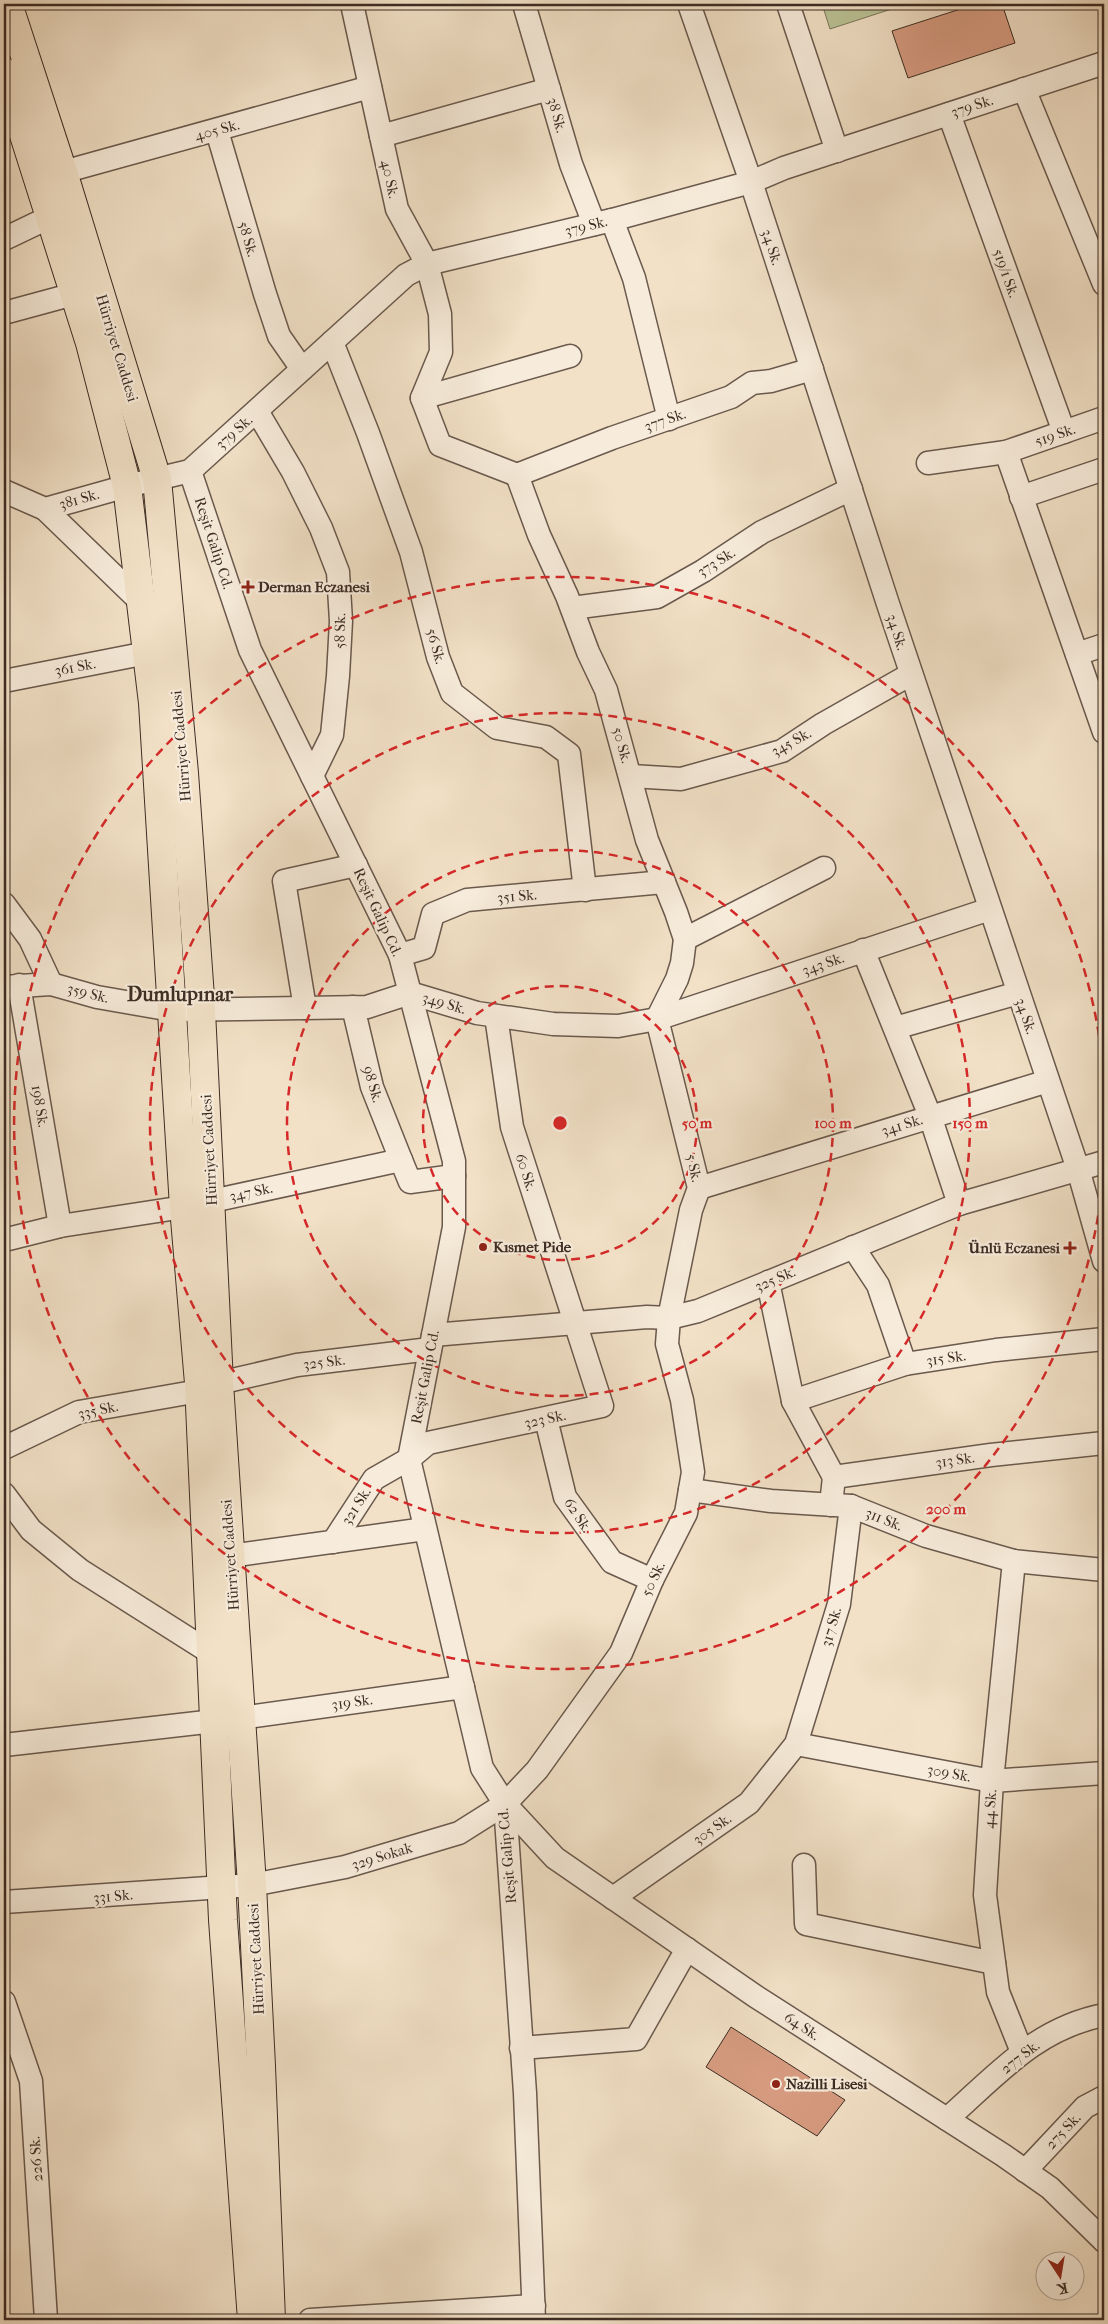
<svg xmlns="http://www.w3.org/2000/svg" width="1108" height="2324" font-family="'IM FELL French Canon',serif">
	<rect width="100%" height="100%" fill="#f2e1c7"/>
	<filter id="stains"><feTurbulence type="fractalNoise" baseFrequency=".004" numOctaves="4"/><feColorMatrix values="0 0 0 0 .2 0 0 0 0 .09 0 0 0 0 .02 0 0 0 .5 -.17"/></filter>
	<radialGradient id="worn" r=".72"><stop offset=".6" stop-color="#630" stop-opacity="0"/><stop offset="1" stop-color="#630" stop-opacity=".3"/></radialGradient>
	<polygon fill="#bac396" stroke="#7b785d" points="822,4 907,4 830,29"/>
	<g fill="#d79c81" stroke="#3c2c24">
		<polygon points="976,4 1002,4 1015,43 908,78 892,31"/>
		<polygon points="731,2027 845,2100 817,2136 706,2067"/>
	</g>
	<g fill="none" stroke-linecap="round" stroke-linejoin="round">
		<g stroke="#6a594d" stroke-width="25">
			<g id="minor">
				<polyline points="352,4 397,209 427,264 440,314 441,352 422,398 440,445 517,475"/>
				<polyline points="524,4 571,164 594,224"/>
				<polyline points="689,4 751,182 888,604 1078,1169 1104,1261"/>
				<polyline points="788,4 837,151"/>
				<polyline points="1024,89 1104,284"/>
				<polyline points="949,114 1064,432"/>
				<polyline points="217,131 265,294 279,336 302,369"/>
				<polyline points="381,136 549,89"/>
				<polyline points="63,172 370,87"/>
				<polyline points="612,220 634,278 669,419"/>
				<polyline points="4,239 50,217"/>
				<polyline points="4,313 74,294"/>
				<polyline points="332,342 368,433 411,552 438,657 452,693 497,728 546,737 569,754 585,890"/>
				<polyline points="422,398 570,356"/>
				<polyline points="257,411 293,472 321,528 338,572 341,621 338,676 332,735 312,776"/>
				<polyline points="1006,452 1104,732"/>
				<polyline points="928,463 1006,452 1104,418"/>
				<polyline points="190,471 250,650 400,955 454,1161 454,1227 409,1459 482,1768 505,1804 525,2093 534,2320"/>
				<polyline points="517,475 539,535 567,596 588,652 606,690 647,840 676,912 685,939 682,963 677,979 657,1019"/>
				<polyline points="517,475 612,438 731,397 752,383 771,381 812,369"/>
				<polyline points="4,491 45,509 127,486 190,471 406,275 427,264 612,220 751,182 784,168 1104,63"/>
				<polyline points="1021,497 1104,469"/>
				<polyline points="45,509 141,602"/>
				<polyline points="572,608 657,597 703,571 762,532 851,489"/>
				<polyline points="1077,654 1104,645"/>
				<polyline points="4,681 147,653"/>
				<polyline points="631,776 681,779 782,751 823,724 911,674"/>
				<polyline points="4,904 30,939 51,984"/>
				<polyline points="685,939 824,868"/>
				<polyline points="863,950 930,1116 959,1204"/>
				<polyline points="400,955 424,948 433,914 467,900 664,882"/>
				<polyline points="19,985 60,1226"/>
				<polyline points="4,987 51,984 97,997 172,1010 367,1007 410,993 477,1013 553,1024 618,1026 657,1019 990,909"/>
				<polyline points="353,1007 372,1087 401,1160"/>
				<polyline points="305,1008 284,881 356,865"/>
				<polyline points="895,1028 1018,993"/>
				<polyline points="699,1188 1048,1081"/>
				<polyline points="4,1240 60,1226 184,1207 401,1160 410,1182 454,1176"/>
				<polyline points="853,1247 878,1285 905,1364"/>
				<polyline points="768,1282 793,1401 834,1477"/>
				<polyline points="433,1335 647,1317 669,1318 698,1311 959,1204 1104,1162"/>
				<polyline points="793,1401 905,1364 996,1350 1104,1339"/>
				<polyline points="546,1419 565,1497 612,1562 652,1580"/>
				<polyline points="4,1448 79,1412 199,1391 219,1383 297,1365 430,1349"/>
				<polyline points="690,1490 771,1501 851,1506 926,1536 1014,1561 1104,1570"/>
				<polyline points="4,1494 31,1530 80,1570 211,1653"/>
				<polyline points="831,1505 834,1477 991,1455 1104,1443"/>
				<polyline points="333,1542 374,1479 409,1459 428,1443 602,1406 512,1127 496,1016"/>
				<polyline points="230,1556 425,1529"/>
				<polyline points="1014,1561 992,1781 985,1895 998,1992 1022,2052"/>
				<polyline points="796,1744 992,1781 1104,1773"/>
				<polyline points="4,1745 241,1718 463,1687"/>
				<polyline points="505,1804 555,1858 755,1996 1003,2155 1050,2188 1104,2241"/>
				<polyline points="804,1865 806,1924 994,1963"/>
				<polyline points="613,1898 749,1803 796,1744 839,1604 851,1506"/>
				<polyline points="4,1902 252,1885 345,1867 459,1833 505,1804 537,1770 621,1653 652,1580 686,1513 693,1472 682,1400 667,1344 669,1318 691,1210 699,1188 657,1019"/>
				<polyline points="4,2002 31,2081 46,2320"/>
				<polyline points="521,2048 636,2039 687,1949"/>
				<path d="M947,2119C997,2075 1036,2028 1104,2015"/>
				<polyline points="1025,2171 1085,2107 1104,2097"/>
				<polyline points="310,2320 534,2306"/>
			</g>
		</g>
		<g stroke="#3c2c24" stroke-width="30">
			<g id="major">
				<polyline points="8,4 63,172 157,479 184,773 201,1011 219,1383 252,1885 261,2066 271,2320"/>
				<polyline points="4,72 90,343 127,486 153,703 184,1207 199,1383 223,1920 252,2320"/>
			</g>
		</g>
		<use href="#minor" stroke="#f7ecdb" stroke-width="22"/>
		<use href="#major" stroke="#f2e1c7" stroke-width="28"/>
	</g>
	<g fill="none" stroke="#d62828" stroke-width="2.5" stroke-dasharray="9 6">
		<circle cx="560" cy="1123" r="137"/>
		<circle cx="560" cy="1123" r="273"/>
		<circle cx="560" cy="1123" r="410"/>
		<path d="M1104 1171A546 546 0 1 1 1104 1075"/>
	</g>
	<g fill="#8f2418" stroke="#f7ecdb" stroke-width="2">
		<path d="M245.5 579.5h5v5h5v5h-5v5h-5v-5h-5v-5h5z"/>
		<circle cx="483" cy="1247" r="5"/>
		<path d="M1067.5 1240.5h5v5h5v5h-5v5h-5v-5h-5v-5h5z"/>
		<circle cx="776" cy="2084" r="5"/>
	</g>
	<g text-anchor="middle" dominant-baseline="central" stroke-width="4.5" stroke-linejoin="round" paint-order="stroke">
		<g font-size="15" fill="#3c2c24" stroke="#f7ecdb">
			<text transform="translate(972 106) rotate(-18)">379 Sk.</text>
			<text transform="translate(557 115) rotate(74)">38 Sk.</text>
			<text transform="translate(217 130) rotate(-15)">405 Sk.</text>
			<text transform="translate(390 179) rotate(77)">40 Sk.</text>
			<text transform="translate(586 226) rotate(-14)">379 Sk.</text>
			<text transform="translate(248 239) rotate(73)">58 Sk.</text>
			<text transform="translate(772 247) rotate(72)">34 Sk.</text>
			<text transform="translate(1006 273) rotate(70)">519/1 Sk.</text>
			<text transform="translate(117 348) rotate(73)">Hürriyet Caddesi</text>
			<text transform="translate(665 420) rotate(-19)">377 Sk.</text>
			<text transform="translate(234 432) rotate(-42)">379 Sk.</text>
			<text transform="translate(1055 435) rotate(-19)">519 Sk.</text>
			<text transform="translate(79 499) rotate(-16)">381 Sk.</text>
			<text transform="translate(214 543) rotate(72)">Reşit Galip Cd.</text>
			<text transform="translate(716 562) rotate(-32)">373 Sk.</text>
			<text transform="translate(340 631) rotate(-89)">58 Sk.</text>
			<text transform="translate(897 632) rotate(72)">34 Sk.</text>
			<text transform="translate(436 646) rotate(74)">56 Sk.</text>
			<text transform="translate(75 667) rotate(-11)">361 Sk.</text>
			<text transform="translate(791 742) rotate(-29)">345 Sk.</text>
			<text transform="translate(622 745) rotate(74)">50 Sk.</text>
			<text transform="translate(181 746) rotate(-95)">Hürriyet Caddesi</text>
			<text transform="translate(517 896) rotate(-5)">351 Sk.</text>
			<text transform="translate(378 912) rotate(65)">Reşit Galip Cd.</text>
			<text transform="translate(823 964) rotate(-19)">343 Sk.</text>
			<text transform="translate(88 993) rotate(14)">359 Sk.</text>
			<text transform="translate(444 1003) rotate(16)">349 Sk.</text>
			<text transform="translate(1026 1016) rotate(71)">34 Sk.</text>
			<text transform="translate(373 1084) rotate(73)">98 Sk.</text>
			<text transform="translate(40 1106) rotate(80)">198 Sk.</text>
			<text transform="translate(902 1125) rotate(-17)">341 Sk.</text>
			<text transform="translate(209 1150) rotate(-93)">Hürriyet Caddesi</text>
			<text transform="translate(694 1168) rotate(77)">5 Sk.</text>
			<text transform="translate(526 1172) rotate(72)">60 Sk.</text>
			<text transform="translate(251 1192) rotate(-12)">347 Sk.</text>
			<text transform="translate(775 1279) rotate(-23)">325 Sk.</text>
			<text transform="translate(946 1358) rotate(-8)">315 Sk.</text>
			<text transform="translate(324 1362) rotate(-7)">325 Sk.</text>
			<text transform="translate(425 1377) rotate(-79)">Reşit Galip Cd.</text>
			<text transform="translate(98 1410) rotate(-12)">335 Sk.</text>
			<text transform="translate(545 1419) rotate(-12)">323 Sk.</text>
			<text transform="translate(955 1460) rotate(-8)">313 Sk.</text>
			<text transform="translate(356 1506) rotate(-57)">321 Sk.</text>
			<text transform="translate(578 1515) rotate(57)">62 Sk.</text>
			<text transform="translate(884 1519) rotate(22)">311 Sk.</text>
			<text transform="translate(230 1555) rotate(-94)">Hürriyet Caddesi</text>
			<text transform="translate(653 1579) rotate(-65)">50 Sk.</text>
			<text transform="translate(831 1627) rotate(-74)">317 Sk.</text>
			<text transform="translate(352 1702) rotate(-8)">319 Sk.</text>
			<text transform="translate(949 1773) rotate(10)">309 Sk.</text>
			<text transform="translate(990 1809) rotate(-86)">44 Sk.</text>
			<text transform="translate(712 1829) rotate(-35)">305 Sk.</text>
			<text transform="translate(382 1856) rotate(-17)">329 Sokak</text>
			<text transform="translate(507 1856) rotate(-95)">Reşit Galip Cd.</text>
			<text transform="translate(113 1896) rotate(-5)">331 Sk.</text>
			<text transform="translate(256 1959) rotate(-93)">Hürriyet Caddesi</text>
			<text transform="translate(802 2026) rotate(33)">64 Sk.</text>
			<text transform="translate(1020 2057) rotate(-38)">277 Sk.</text>
			<text transform="translate(1063 2131) rotate(-47)">275 Sk.</text>
			<text transform="translate(36 2159) rotate(-94)">226 Sk.</text>
		</g>
		<g font-size="15" font-weight="bold" fill="#3c2c24" stroke="#f7ecdb" text-anchor="start">
			<text x="258" y="587">Derman Eczanesi</text>
			<text x="493" y="1247">Kısmet Pide</text>
			<text x="1060" y="1248" text-anchor="end">Ünlü Eczanesi</text>
			<text x="786" y="2084">Nazilli Lisesi</text>
		</g>
		<g font-size="20" font-weight="bold" fill="#3c2c24" stroke="#f7ecdb">
			<text x="180" y="994">Dumlupınar</text>
		</g>
	</g>
	<circle cx="560" cy="1123" r="8" fill="#d62828" stroke="#f7ecdb" stroke-width="2.5"/>
	<g font-size="15" text-anchor="middle" font-weight="bold" fill="#d62828" stroke="#f7ecdb" stroke-width="4.5" stroke-linejoin="round" paint-order="stroke">
		<text x="697" y="1128">50 m</text>
		<text x="833" y="1128">100 m</text>
		<text x="970" y="1128">150 m</text>
		<text x="946" y="1514">200 m</text>
	</g>
	<rect width="1108" height="2324" fill="none" stroke="#f2e1c7" stroke-width="20"/>
	<rect x="5" y="5" width="1098" height="2314" fill="none" stroke="#3c2c24" stroke-width="2.5"/>
	<rect x="10" y="10" width="1088" height="2304" fill="none" stroke="#3c2c24"/>
	<g transform="translate(1060 2276) rotate(168)"><circle r="24" fill="#f7ecdb" stroke="#ac9f92"/>
	<path d="M0-4L9 19L0 12L-9 19Z" fill="#8f2418"/>
	<text y="-8" font-size="14" font-weight="bold" text-anchor="middle" fill="#3c2c24">K</text>
	</g>
	<rect width="100%" height="100%" filter="url(#stains)"/>
	<rect width="100%" height="100%" fill="url(#worn)"/>
</svg>
